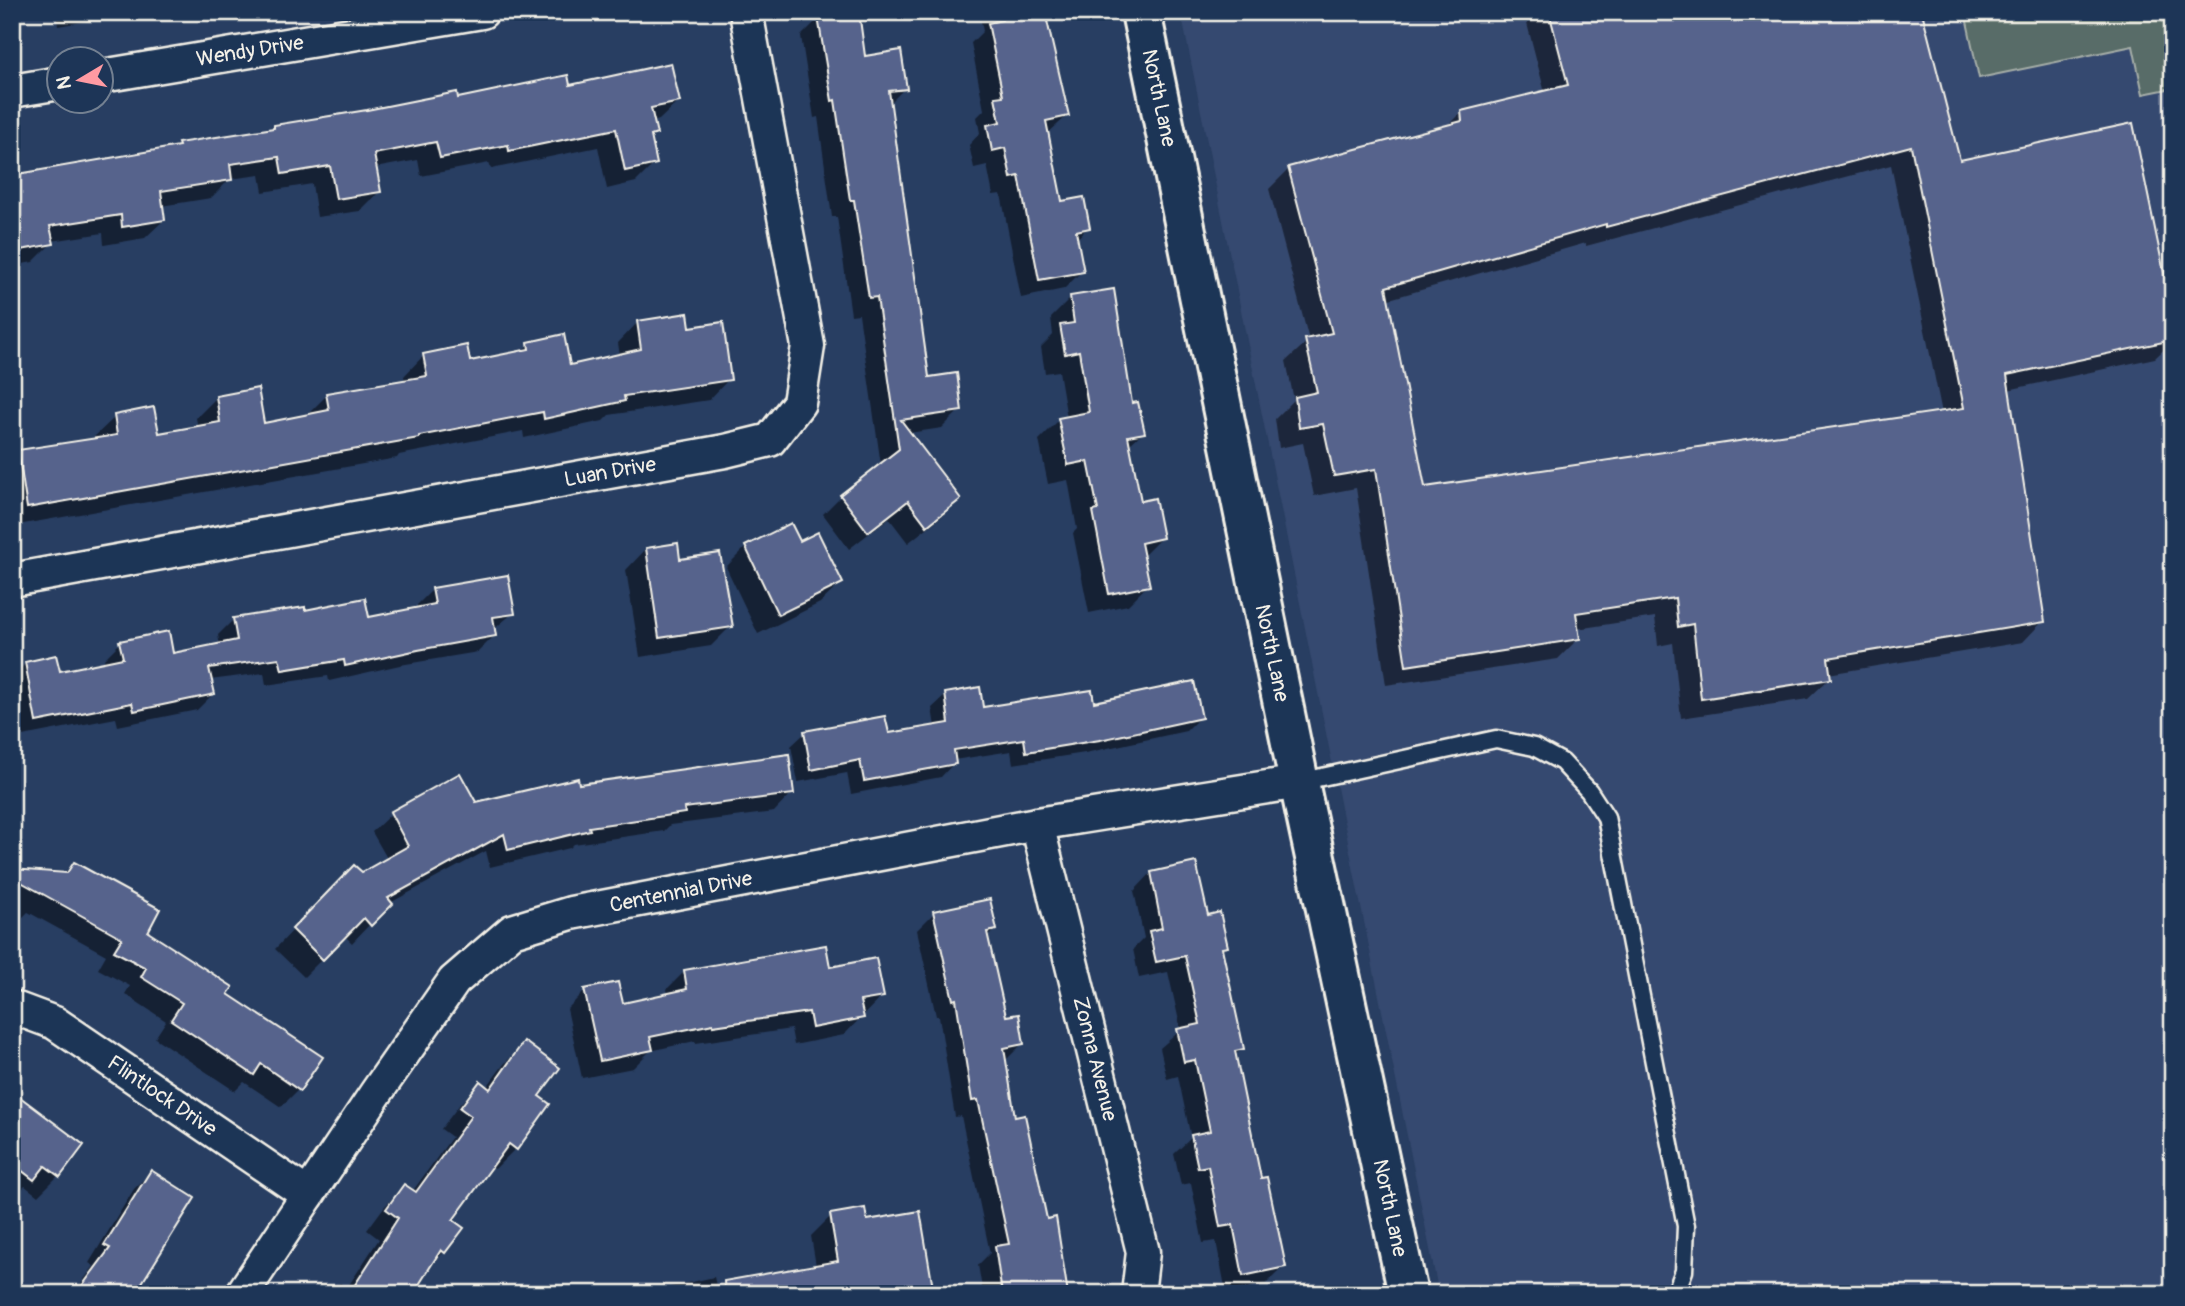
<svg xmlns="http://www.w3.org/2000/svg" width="2185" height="1306" font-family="Pangolin,sans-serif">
	<rect width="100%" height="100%" fill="#283e62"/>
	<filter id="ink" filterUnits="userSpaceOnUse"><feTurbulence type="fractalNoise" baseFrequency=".0143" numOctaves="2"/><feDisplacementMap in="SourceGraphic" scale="14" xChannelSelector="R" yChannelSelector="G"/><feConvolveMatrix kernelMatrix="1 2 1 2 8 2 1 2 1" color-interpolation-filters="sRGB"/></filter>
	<g filter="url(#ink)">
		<polygon fill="#36496f" points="1181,12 2173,12 2173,1294 1439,1294"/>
		<polygon fill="#586c68" stroke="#a6aea8" stroke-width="2" points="1965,12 2173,12 2173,88 2143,94 2133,46 1979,78"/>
		<g fill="#0007" fill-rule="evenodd">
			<polygon points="56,12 140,12 58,26"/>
			<polygon points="979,12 1043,12 1067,116 1047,134 1061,203 1088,227 1076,240 1082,271 1064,289 1021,298 1001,194 993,195 987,165 974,168 969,145 980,133 977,117 984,110 971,43 983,31"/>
			<path d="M1524,12H1921L1959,162L2173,325V341L2155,358L2008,390L2043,621L2023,642L1828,674L1829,679L1808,699L1681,718L1673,643L1658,646L1655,617L1577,629L1578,639L1558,659L1386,685L1356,488L1314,496L1303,443L1279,448L1275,419L1294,400L1286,361L1309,340L1269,189L1289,169L1447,126L1461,112L1545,93ZM1891,165L1942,413L1423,489L1386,300L1586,243V246Z"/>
			<polygon points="819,18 864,58 905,88 889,104 928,379 960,410 942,428 909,433 959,499 941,517 908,543 889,518 849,549 823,514 841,496 881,465 859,314 851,315 837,217 832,217 818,117 814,118 801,36"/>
			<polygon points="569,87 678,102 659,120 652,122 655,133 650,139 655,163 636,182 607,189 598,147 491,169 489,163 421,176 418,160 375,168 379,192 360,211 317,217 312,184 263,192 260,175 230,179 211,198 161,206 164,220 145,238 104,245 103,233 52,241 52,243 33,262 12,266 12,177 175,149 179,145 270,131 274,126 457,100"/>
			<polygon points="1071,298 1131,405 1143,432 1128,446 1140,503 1161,538 1142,557 1148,585 1128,605 1089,613 1073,533 1077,529 1068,480 1048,484 1039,440 1059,420 1067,418 1059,371 1045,373 1041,347 1053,335 1051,318"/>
			<polygon points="638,322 689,329 729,379 709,400 609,415 603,421 524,438 523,431 399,455 397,458 12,526 12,459 19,452 95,440 94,437 115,417 158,435 198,428 196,418 216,398 263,425 307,415 327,395 405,382 404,376 424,355 469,363 520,353 529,344 569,367 620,356 618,343"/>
			<polygon points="746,547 841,583 820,603 758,634 726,567"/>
			<polygon points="646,549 679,561 731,626 711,646 640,657 626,570"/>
			<polygon points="433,589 513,613 493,630 494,636 478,652 400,665 329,681 328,676 266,685 264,673 210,680 213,694 197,710 118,726 116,718 12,738 12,677 26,663 58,673 105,663 104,659 120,643 172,655 220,646 218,635 234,619 304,612 368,619 417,609 417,605"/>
			<polygon points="946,695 982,709 1092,704 1200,717 1186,731 1085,753 1013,764 1011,751 954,760 954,763 941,777 851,794 847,773 798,782 791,746 805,733 887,735 935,727 932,708"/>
			<polygon points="459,776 475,804 578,786 792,793 774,812 670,825 664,831 574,844 570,848 490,867 486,851 390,903 352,943 345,936 304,977 275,949 336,885 388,860 372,832 391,814"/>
			<polygon points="74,864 145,932 298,1090 281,1107 244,1082 235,1091 155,1038 166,1021 125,994 130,986 98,969 106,955 28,912 12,928 12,871 63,874"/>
			<polygon points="1151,873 1207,917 1226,946 1221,952 1242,1049 1234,1056 1260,1181 1284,1266 1266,1284 1226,1292 1216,1241 1203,1243 1191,1183 1181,1185 1174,1154 1191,1138 1178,1076 1167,1079 1160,1048 1181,1030 1168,972 1139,978 1133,949 1144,938 1134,891"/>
			<polygon points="934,913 995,929 987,938 1004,1018 1022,1044 1005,1061 1014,1119 1066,1294 983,1294 978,1265 990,1253 961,1116 955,1117 939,1016 936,1016 917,930"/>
			<polygon points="829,969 882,996 844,1035 794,1045 791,1029 696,1043 695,1041 650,1051 633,1068 582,1078 567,1009 585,991 622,1005 668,995 667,989 685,971"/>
			<polygon points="524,1044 537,1097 515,1149 495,1169 491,1166 451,1221 462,1229 444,1252 426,1270 411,1294 329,1294 340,1283 347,1288 379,1239 367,1230 384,1207 405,1186 412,1192 452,1137 441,1129 460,1104 480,1083 486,1088 504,1064"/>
			<polygon points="12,1095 58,1176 38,1196 25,1186 12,1199"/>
			<polygon points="151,1172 134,1294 73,1294 94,1266 89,1263 134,1189"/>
			<polygon points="831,1216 866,1222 933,1294 745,1294 816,1266 811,1236"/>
			<polygon points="714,1277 718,1294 639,1294"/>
		</g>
		<g fill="#56648c" stroke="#f4f1e8" stroke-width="2" fill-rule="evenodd">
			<polygon points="845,12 859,12 865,56 901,50 907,89 889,91 929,377 957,373 962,411 901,420 961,499 927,526 908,501 868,532 840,495 899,449 877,297 869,298 854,200 850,200 835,100 832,101 818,17"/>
			<polygon points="1000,12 1045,12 1069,116 1046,121 1062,201 1084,197 1090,228 1076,231 1084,272 1039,280 1019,176 1011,178 1005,148 992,151 987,125 1000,122 995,97 1003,96 988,23 1002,20"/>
			<path d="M1549,12H1922L1960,160L2133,123L2173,316V340L2007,375L2045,622L1828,658L1831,679L1701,699L1693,624L1678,627L1675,598L1576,613L1580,639L1406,666L1376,469L1334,476L1323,424L1299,428L1295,397L1317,392L1305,339L1332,333L1288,167L1462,121L1461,111L1568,85ZM1911,146L1964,408L1425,487L1386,287L1606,224V227Z"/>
			<polygon points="671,63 680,102 651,108 657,134 651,136 657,164 625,171 616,129 509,151 508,145 440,158 436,142 374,154 381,192 336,199 330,166 282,174 279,157 230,164 232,180 161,191 165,220 122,227 121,215 50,226 54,244 15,251 12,238 12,175 179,146 178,143 274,128 274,125 367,110 457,92 458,98 568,75 570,85"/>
			<polygon points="1114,289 1132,403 1138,402 1145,433 1128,436 1141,501 1155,498 1163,538 1141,543 1150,586 1109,594 1093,511 1098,510 1088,461 1068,465 1058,418 1089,412 1079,351 1065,354 1060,325 1074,323 1070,296"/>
			<polygon points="688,313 690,327 723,322 731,380 624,396 625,401 544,419 543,412 419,436 419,438 27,508 18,450 117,435 114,415 154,407 159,433 220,422 216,396 258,388 264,423 329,410 326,393 427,376 423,354 467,345 470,361 529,349 528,342 564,334 570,365 641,349 637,321"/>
			<polygon points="791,523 800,541 818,532 843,583 778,615 745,546"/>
			<polygon points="678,543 680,559 720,553 733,627 659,638 646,548"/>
			<polygon points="508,575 515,614 493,617 496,636 418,650 345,666 344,660 282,670 279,658 209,668 215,694 134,711 132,703 36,722 25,662 56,655 60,671 123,658 119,641 169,631 173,653 237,640 233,618 305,607 305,610 365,598 369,617 435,604 432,588"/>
			<polygon points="1194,681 1202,718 1100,740 1026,752 1024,739 954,750 956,764 864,781 860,760 811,770 804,731 885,716 889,733 949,723 945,693 980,687 983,707 1092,690 1094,702"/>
			<polygon points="789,754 794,794 684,808 685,813 589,827 590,830 508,850 504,834 388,898 393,904 371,926 364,918 323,960 292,929 354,865 362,872 408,846 390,812 460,773 476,802 578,778 579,784"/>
			<polygon points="74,862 160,909 148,932 233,987 228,994 323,1057 300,1091 261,1064 254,1075 171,1020 182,1003 141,977 146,968 114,951 122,938 12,877 12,869 67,873"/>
			<polygon points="1196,862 1208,915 1220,912 1228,947 1222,948 1244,1049 1235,1051 1261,1178 1267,1177 1286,1267 1243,1276 1233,1225 1220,1227 1208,1166 1198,1168 1191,1135 1210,1131 1195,1060 1184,1062 1177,1029 1200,1024 1185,956 1156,962 1149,931 1162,928 1151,872"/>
			<polygon points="990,899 997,930 987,932 1006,1016 1019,1014 1024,1044 1004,1048 1015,1117 1025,1115 1047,1219 1056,1217 1068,1294 1002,1294 995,1246 1009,1244 978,1100 972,1101 956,999 953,1000 933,911"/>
			<polygon points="826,945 830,967 876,958 884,997 860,1001 864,1018 812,1028 809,1012 713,1026 713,1024 650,1037 653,1050 600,1061 584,989 618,982 623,1003 687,989 684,970"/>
			<polygon points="524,1041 560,1068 539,1096 550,1104 517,1150 509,1144 453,1220 464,1228 445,1253 441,1250 413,1294 349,1294 398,1218 386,1209 404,1184 416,1192 471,1116 460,1108 480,1081 490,1089"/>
			<polygon points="12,1091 84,1145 60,1177 45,1166 34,1180 12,1163"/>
			<polygon points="151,1170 195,1198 135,1294 76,1294 110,1248 104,1245"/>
			<polygon points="865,1208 867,1220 920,1211 934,1294 898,1294 897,1286 851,1294 725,1294 724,1281 838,1261 830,1214"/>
		</g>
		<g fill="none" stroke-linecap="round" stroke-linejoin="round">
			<g stroke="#f4f1e8" stroke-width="21">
				<polyline id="service" points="1299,782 1496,739 1534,747 1562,762 1589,791 1606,817 1686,1226 1684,1271 1675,1294"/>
			</g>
			<g stroke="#f4f1e8" stroke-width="37">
				<g id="minor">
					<polyline points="102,76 482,12"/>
					<polyline points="12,91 60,83"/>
					<polyline points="12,580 725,451 770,440 799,403 808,346 746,12"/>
					<polyline points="1037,824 1143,1252 1138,1294"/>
					<polyline points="12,1007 55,1023 308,1195"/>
					<polyline points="242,1294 376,1093 454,981 512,931 571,913 1037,824 1299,782"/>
				</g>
			</g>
			<g stroke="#f4f1e8" stroke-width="44">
				<polyline id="tertiary" points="1141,12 1299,782 1408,1294"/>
			</g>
			<use href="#service" stroke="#1d3557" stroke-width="16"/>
			<use href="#minor" stroke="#1d3557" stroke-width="32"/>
			<use href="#tertiary" stroke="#1d3557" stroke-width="38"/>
		</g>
	</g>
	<g text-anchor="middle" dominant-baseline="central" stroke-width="5" stroke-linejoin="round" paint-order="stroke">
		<g font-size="21" fill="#f4f1e8" stroke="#1d3557">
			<text transform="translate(250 51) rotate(-9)">Wendy Drive</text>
			<text transform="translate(1159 98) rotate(78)">North Lane</text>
			<text transform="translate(610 472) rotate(-10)">Luan Drive</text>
			<text transform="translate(1272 653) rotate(78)">North Lane</text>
			<text transform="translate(681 892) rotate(-11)">Centennial Drive</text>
			<text transform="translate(1095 1059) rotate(76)">Zonna Avenue</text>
			<text transform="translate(162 1096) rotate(34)">Flintlock Drive</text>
			<text transform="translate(1390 1208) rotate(78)">North Lane</text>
		</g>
	</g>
	<rect width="2185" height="1306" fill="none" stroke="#1d3557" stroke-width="42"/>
	<rect x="21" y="21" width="2143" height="1264" fill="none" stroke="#f4f1e8" stroke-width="2.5" filter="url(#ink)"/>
	<g transform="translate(80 80) rotate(260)"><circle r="33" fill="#1d3557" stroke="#738091" stroke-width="2"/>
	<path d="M0-5L12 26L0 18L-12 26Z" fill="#ff9aa2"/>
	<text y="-10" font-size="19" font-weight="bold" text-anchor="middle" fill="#f4f1e8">N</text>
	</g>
</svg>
